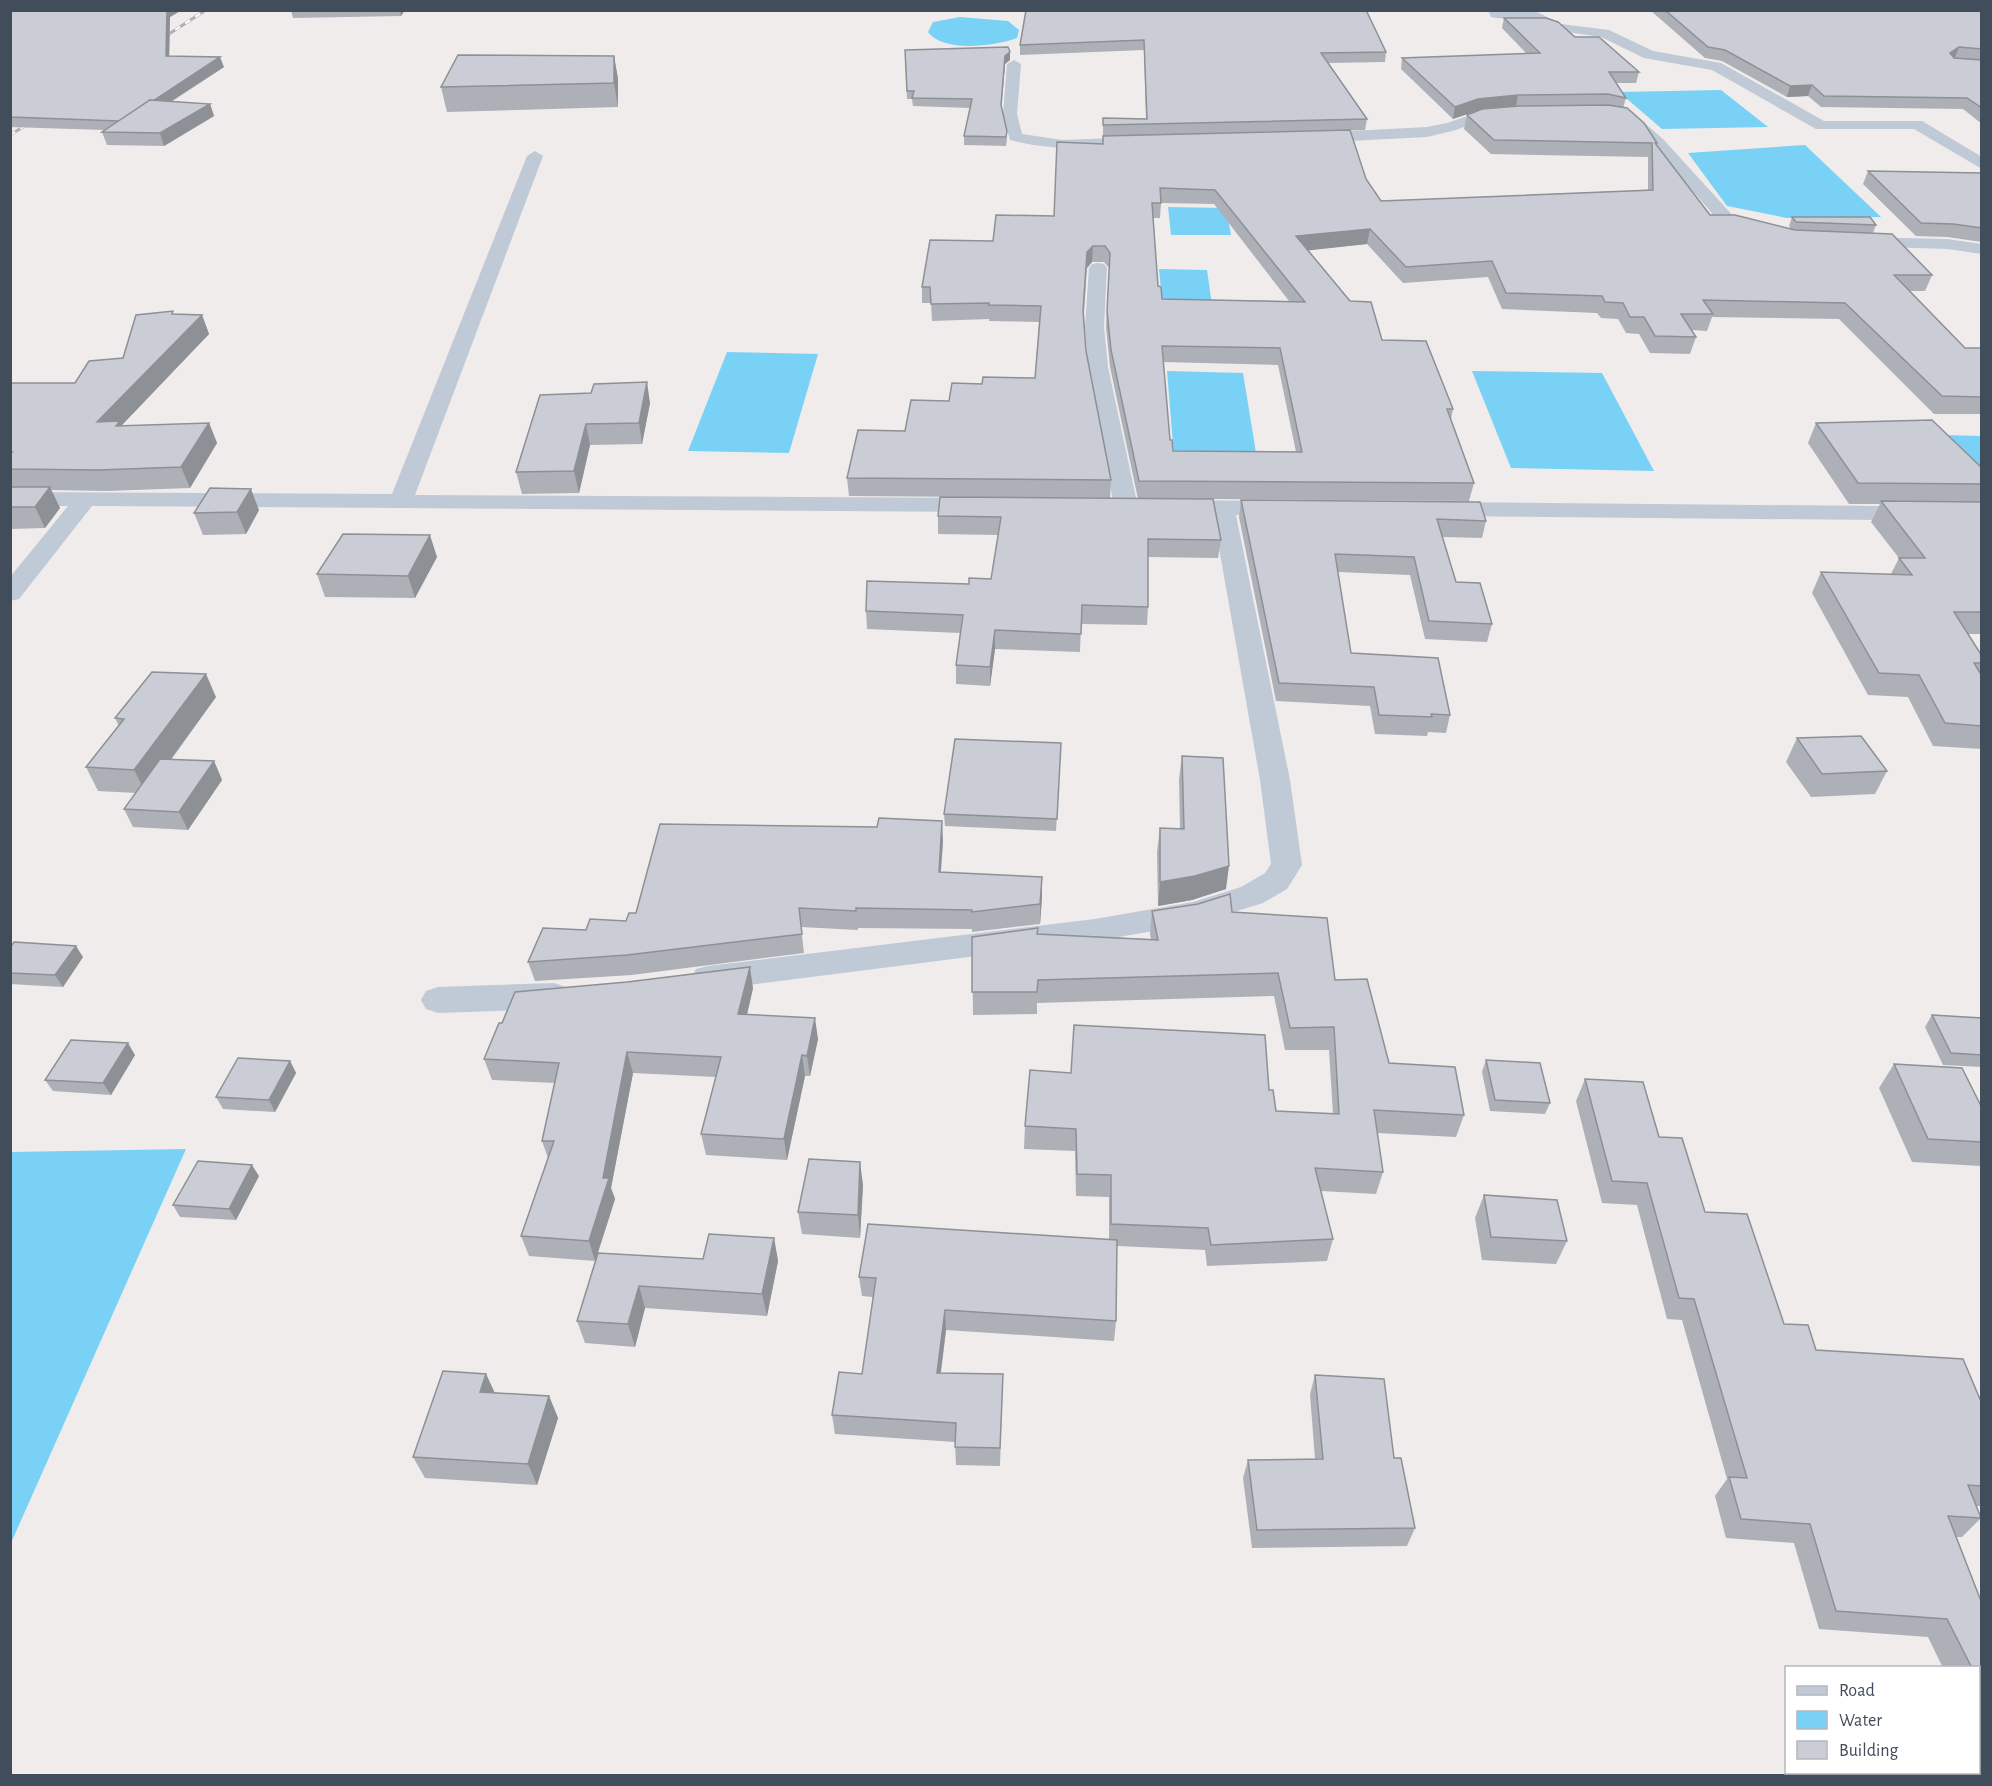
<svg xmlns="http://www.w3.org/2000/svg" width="1992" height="1786" font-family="'Alegreya Sans',sans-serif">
	<rect width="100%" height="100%" fill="#efeceb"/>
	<g fill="#7ad1f6">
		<path d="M960,17L1008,21L1019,30L1017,38C996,46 943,53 928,32L933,22Z"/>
		<polygon points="1721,90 1768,127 1662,129 1619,92"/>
		<polygon points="1805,145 1881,217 1787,218 1727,206 1688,153"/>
		<polygon points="1168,207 1226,208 1231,235 1171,235"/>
		<polygon points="1159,269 1207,270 1213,312 1163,311"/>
		<polygon points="727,352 818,354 789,453 688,451"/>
		<polygon points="1167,371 1243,373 1257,459 1174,457"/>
		<polygon points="1472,371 1602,373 1654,471 1511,468"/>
		<polygon points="1943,435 1981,436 1981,481"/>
		<polygon points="186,1149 11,1543 11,1152"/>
	</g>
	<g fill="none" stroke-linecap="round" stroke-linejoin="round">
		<g fill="#c0c9d6" fill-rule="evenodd">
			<polygon points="1488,10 1537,12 1561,24 1609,30 1653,51 1721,63 1824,121 1922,121 1982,157 1982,169 1914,129 1816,129 1712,70 1644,58 1601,37 1553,30 1534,20 1496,18 1491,17"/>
			<path d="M1014,60L1021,64L1017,114L1022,134L1062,140L1144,137L1152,142L1144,147C1098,148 1054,152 1010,140L1003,114L1007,64Z"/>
			<polygon points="1507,110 1514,114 1512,117 1479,121 1456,130 1427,137 1311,143 1303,138 1311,133 1427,127 1447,123 1476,113"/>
			<polygon points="1619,111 1634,114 1663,139 1735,218 1766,226 1769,230 1766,234 1760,235 1723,226 1653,145 1624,120 1614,118 1612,115"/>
			<polygon points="535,151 543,156 415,495 982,498 990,500 994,505 990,510 982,512 92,506 19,599 10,601 10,577 68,506 10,506 10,492 392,494 527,156"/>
			<polygon points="1860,237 1947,239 1982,244 1982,254 1947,249 1854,246 1851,242 1854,238"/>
			<polygon points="1098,263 1104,264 1107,268 1104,327 1108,367 1138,507 1134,512 1126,514 1118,512 1114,507 1088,367 1085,327 1089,268 1092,264"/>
			<polygon points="1172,500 1282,501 1290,503 1294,508 1290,513 1236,515 1290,780 1302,865 1287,889 1263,903 1195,924 1095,941 708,990 696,987 691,978 696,969 708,966 1095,919 1193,902 1241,887 1265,873 1271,864 1260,780 1213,514 1164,512 1160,507 1164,502"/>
			<polygon points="1439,502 1982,507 1982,521 1439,516 1431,514 1427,509 1431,504"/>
			<polygon points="554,983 566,987 571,996 566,1005 554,1009 438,1013 426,1009 421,1000 426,991 438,987"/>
			<polygon points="1978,1744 1982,1745 1982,1776 1956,1776 1954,1772 1978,1772"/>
		</g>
		<g stroke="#adb0b7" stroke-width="3">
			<g id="rail">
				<polyline points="155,43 206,10"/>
				<polyline points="10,135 36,119"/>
			</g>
		</g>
		<use href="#rail" stroke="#fff" stroke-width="2" stroke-dasharray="6" stroke-linecap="butt"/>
	</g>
	<g fill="#aeb0b7" fill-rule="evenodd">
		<polygon points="10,10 182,10 170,17 169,56 224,67 171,102 210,104 214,116 164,146 107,145 102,132 104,130 10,127"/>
		<polygon points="291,10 405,10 401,16 293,18"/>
		<polygon points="1026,10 1386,52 1385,62 1328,63 1367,119 1365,130 1103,136 1103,118 1146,119 1144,50 1020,55 1020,45"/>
		<polygon points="1650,10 1982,10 1982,60 1954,58 1982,60 1982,124 1963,109 1821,107 1808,96 1787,97 1722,61 1705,58"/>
		<path d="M1504,18L1575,37L1639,72L1636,83H1616L1626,98L1623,108L1657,143L1656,145L1710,215L1791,229L1789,226L1792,217L1876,225L1873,233L1932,275L1925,291H1910L1965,348H1982V414H1934L1839,319L1712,317L1707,331L1691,330L1696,337L1690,354L1650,353L1639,334L1626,333L1618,319L1601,318L1597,313L1502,309L1488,277L1403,283L1367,244L1308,250L1382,340L1453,409L1451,419L1474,483L1469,501L1213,499L1221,540L1218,558L1148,557V607L1147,625L1081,624L1080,652L995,649L990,686L956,684V665L960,633L867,629L866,611L991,579L998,535L938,534V516L1138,499L1110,367L1106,327L1109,268L1104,262H1092L1087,268L1084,314L1086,351L1111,480L1110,498L849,496L847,478L905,431L949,401L982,384L1035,378L1039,322L989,321V319L932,321L931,303H922V287L993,241L1054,216L1057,142L1366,179L1381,201L1648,190V157L1491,154L1464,129L1467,115L1480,110L1476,111L1453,119L1401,69L1402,58L1527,54L1502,28ZM1161,203L1214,204L1289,301L1162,299L1158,286L1153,218H1160ZM1163,362L1278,365L1296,452L1173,451L1170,440Z"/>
		<polygon points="905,50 1010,60 1005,64 1001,107 1007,139 1006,146 964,145 964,136 970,108 913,106 912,99 907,99"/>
		<polygon points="614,56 618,79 618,107 447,112 441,87"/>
		<polygon points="1868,171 1982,173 1982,242 1947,237 1916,236 1863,184"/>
		<polygon points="174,314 202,315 209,334 122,425 122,426 209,423 217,443 190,488 107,491 51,490 60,508 45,528 10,529 10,385 75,383 123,358"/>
		<polygon points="540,395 650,403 642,444 590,445 579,493 522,494 516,472"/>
		<polygon points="1816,423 1982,468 1982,634 1968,634 1982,656 1982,672 1980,674 1982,676 1982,749 1933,746 1908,697 1868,695 1812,593 1821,572 1891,574 1899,558 1871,522 1880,504 1849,504 1808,443"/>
		<polygon points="1241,500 1486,521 1482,538 1442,537 1456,582 1492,624 1487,642 1425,639 1410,575 1338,572 1351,653 1450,715 1446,733 1428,732 1427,736 1375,734 1370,706 1276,701 1239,517"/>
		<polygon points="259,510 246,534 203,535 194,513"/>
		<polygon points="437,557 415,598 325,597 317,574"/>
		<polygon points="216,697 171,760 214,761 222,780 188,830 133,827 124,809 136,793 98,791 86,767 119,726 115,718"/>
		<polygon points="1797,738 1887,771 1875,794 1811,797 1786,762"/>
		<polygon points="1061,743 1056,831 945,826 944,814"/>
		<polygon points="1182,756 1226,889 1192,900 1158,906 1157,852 1160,828 1180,829 1179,779"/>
		<polygon points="943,841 941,872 1042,897 1040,924 972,932 972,929 858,928 858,930 801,927 804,953 632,975 535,981 528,962 586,930 626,921 636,913"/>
		<polygon points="1152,911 1232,912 1335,980 1389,1063 1464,1115 1456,1137 1377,1133 1383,1172 1376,1194 1321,1191 1333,1239 1327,1261 1207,1266 1205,1250 1117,1246 1116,1321 1114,1341 946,1330 941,1373 1003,1374 1000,1466 956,1465 955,1442 835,1434 832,1415 862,1374 873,1297 862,1296 859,1277 1109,1239 1109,1197 1076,1196 1075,1151 1024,1149 1025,1126 1269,1090 1276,1111 1333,1114 1329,1050 1285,1050 1274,996 1037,1003 1037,1014 973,1015 972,937 1038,934 1151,939 1150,934"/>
		<polygon points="10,948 83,957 63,987 10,984"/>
		<polygon points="627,982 753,988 747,1015 818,1039 810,1076 805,1076 787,1160 706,1155 701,1134 716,1077 633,1073 611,1188 615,1199 598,1253 703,1259 774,1238 778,1261 767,1316 645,1308 635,1347 585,1343 577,1321 595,1261 529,1256 521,1236 548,1158 542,1141 555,1083 492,1080 484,1059 502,1023"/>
		<polygon points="1932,1015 1982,1018 1982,1067 1943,1065 1925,1027"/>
		<polygon points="135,1055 111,1095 53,1091 45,1080"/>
		<polygon points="1486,1060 1550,1103 1545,1114 1490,1111 1482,1072"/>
		<polygon points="290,1061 296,1073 275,1112 223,1109 216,1097"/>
		<polygon points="1894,1064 1982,1108 1982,1165 1981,1166 1912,1162 1879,1088"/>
		<polygon points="1585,1079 1659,1137 1705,1212 1784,1324 1816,1350 1982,1404 1982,1506 1976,1506 1981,1518 1962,1537 1956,1537 1981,1601 1982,1601 1982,1730 1978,1730 1978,1668 1943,1668 1928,1637 1819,1629 1794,1543 1726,1538 1715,1496 1727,1479 1682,1320 1667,1319 1637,1205 1602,1203 1576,1101"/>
		<polygon points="259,1176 236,1220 180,1217 173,1205"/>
		<polygon points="863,1185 860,1238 802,1234 798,1212"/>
		<polygon points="1484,1195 1567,1241 1556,1264 1482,1260 1475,1218"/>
		<polygon points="486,1374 495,1393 549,1396 558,1418 537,1485 425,1478 413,1457"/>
		<polygon points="1315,1375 1394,1458 1415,1528 1407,1546 1252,1548 1243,1478 1248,1460 1315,1459 1310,1394"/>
	</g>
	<g fill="#8d9095">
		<polygon points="167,10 182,10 170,17 169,65 166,56"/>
		<polygon points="400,10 405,10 401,16"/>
		<polygon points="1959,47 1955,58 1946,63 1950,53"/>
		<polygon points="1010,52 1010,60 1005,64 1001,114 1005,56"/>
		<polygon points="614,56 618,79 618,107 614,83"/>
		<polygon points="220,57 224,67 125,131 122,121"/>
		<polygon points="1812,85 1808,96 1787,97 1790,86"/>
		<polygon points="1518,95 1516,107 1476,111 1453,119 1455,107 1478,99"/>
		<polygon points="210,104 214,116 164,146 160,133"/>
		<polygon points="1370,229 1367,244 1294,252 1296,236"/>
		<polygon points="1093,246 1092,262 1087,268 1087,252"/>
		<polygon points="202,315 209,334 122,425 128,441 97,422"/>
		<polygon points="647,382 650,403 642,444 639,423"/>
		<polygon points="209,423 217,443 190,488 181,467"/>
		<polygon points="586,424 590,445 579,493 574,471"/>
		<polygon points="50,487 60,508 45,528 35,507"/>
		<polygon points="251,489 259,510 246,534 237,512"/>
		<polygon points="430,535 437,557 415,598 408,576"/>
		<polygon points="995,630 995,649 990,686 990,667"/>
		<polygon points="206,674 216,697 146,793 134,770"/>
		<polygon points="214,761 222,780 188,830 179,812"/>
		<polygon points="942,821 943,841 939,892 939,872"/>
		<polygon points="1229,866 1226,889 1192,900 1158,906 1160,882"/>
		<polygon points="1042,877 1042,897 1040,924 1040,904"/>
		<polygon points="76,946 83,957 63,987 55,975"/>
		<polygon points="750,967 753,988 742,1035 738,1014"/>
		<polygon points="815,1018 818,1039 810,1076 807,1056"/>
		<polygon points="128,1043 135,1055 111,1095 103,1083"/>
		<polygon points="627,1052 633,1073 611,1188 615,1199 595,1261 589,1241 603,1178"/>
		<polygon points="802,1055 805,1076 787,1160 784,1139"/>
		<polygon points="290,1061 296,1073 275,1112 269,1100"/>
		<polygon points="860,1162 863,1185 860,1238 858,1215"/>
		<polygon points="252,1165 259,1176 236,1220 229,1209"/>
		<polygon points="774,1238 778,1261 767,1316 762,1294"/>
		<polygon points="639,1286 645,1308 635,1347 628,1324"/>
		<polygon points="945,1310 946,1330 938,1392 937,1373"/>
		<polygon points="486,1374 496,1396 480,1392"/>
		<polygon points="549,1396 558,1418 537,1485 528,1464"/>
	</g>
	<g fill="#cacdd5" stroke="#8d9095" stroke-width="1.5" fill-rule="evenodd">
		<polygon points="10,10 167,10 166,56 220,57 153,101 150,100 119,121 10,117"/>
		<polygon points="1026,10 1366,10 1386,52 1321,53 1367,119 1103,125 1103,118 1147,119 1144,40 1020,45"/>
		<polygon points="1665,10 1982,10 1982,49 1959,47 1950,53 1954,58 1982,60 1982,108 1967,98 1824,96 1812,85 1790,86 1725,50 1708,47"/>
		<polygon points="1504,18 1546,18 1558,22 1575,37 1599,37 1639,72 1609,72 1626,98 1608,94 1518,95 1478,99 1455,107 1402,58 1540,53"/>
		<polygon points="1008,47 1010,52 1005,56 1001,105 1007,131 1006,137 964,136 972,99 912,98 914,91 907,91 905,50"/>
		<polygon points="458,55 614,56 614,83 441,87"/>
		<polygon points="150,100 210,104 160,133 102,132"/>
		<path d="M1608,105L1627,108L1644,123L1657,143H1655L1710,215H1735L1795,230L1892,234L1932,275H1894L1965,348H1982V397L1942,396L1845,303L1703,300L1713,314H1681L1696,337L1655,336L1644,317H1630L1623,303L1605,302L1602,296L1506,293L1492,261L1406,267L1370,229L1296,236L1350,301L1371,302L1382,340L1426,341L1453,409H1447L1474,483L1139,481L1111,350L1107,311L1110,253L1105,246H1093L1087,252L1083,311L1086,351L1111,480L847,478L858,430L905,431L911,400L949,401L952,383L982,384L983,377L1035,378L1041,306L989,305V303L931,304L930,287H922L930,240L993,241L996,215L1054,216L1057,142L1103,144V136L1350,130L1366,179L1381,201L1653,190L1652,143L1494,140L1467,115L1482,109L1519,106ZM1160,188L1215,190L1305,302L1162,299L1161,287L1158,286L1152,203H1161ZM1162,346L1280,348L1302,452L1173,451L1172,440H1170Z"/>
		<polygon points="1868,171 1982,173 1982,228 1953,224 1921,223"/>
		<polygon points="1792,217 1870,217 1876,225 1796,222"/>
		<polygon points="173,311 172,314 202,315 97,422 120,421 116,426 209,423 181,467 98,470 10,469 10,454 12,452 10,452 10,385 13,383 75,383 89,361 123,358 136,315"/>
		<polygon points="647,382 639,423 586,424 574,471 516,472 540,395 591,393 594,384"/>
		<polygon points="1932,420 1982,468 1982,484 1858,483 1816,423"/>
		<polygon points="10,487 50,487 35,507 10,507"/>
		<polygon points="210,488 251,489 237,512 194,513"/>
		<polygon points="940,497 1213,499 1221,540 1148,539 1148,607 1082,605 1081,634 995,630 990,667 956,665 963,615 866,611 867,581 969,584 969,578 991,579 1001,517 938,516"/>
		<polygon points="1241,500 1480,502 1486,521 1437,519 1456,582 1480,583 1492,624 1429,621 1414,557 1335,554 1351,653 1438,658 1450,715 1431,714 1432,717 1379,715 1374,687 1279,683"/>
		<polygon points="1881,501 1982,502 1982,612 1954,612 1982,656 1982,663 1974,663 1982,676 1982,726 1945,723 1919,675 1879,673 1821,572 1912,575 1899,558 1925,558"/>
		<polygon points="343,534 430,535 408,576 317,574"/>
		<polygon points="152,672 206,674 134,770 86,767 124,719 115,718"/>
		<polygon points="1861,736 1887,771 1822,774 1797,738"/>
		<polygon points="955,739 1061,743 1057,819 944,814"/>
		<polygon points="1182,756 1223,758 1229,866 1195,876 1160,882 1160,828 1184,829"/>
		<polygon points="160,759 214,761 179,812 124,809"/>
		<polygon points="879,818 942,821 939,872 1042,877 1040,904 972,912 972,910 856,908 856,911 799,908 802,934 627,955 528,962 543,928 586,930 590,919 626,921 629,913 636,913 660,824 877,827"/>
		<polygon points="1230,894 1232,912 1327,918 1335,980 1367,979 1389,1063 1455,1067 1464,1115 1374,1110 1383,1172 1315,1168 1333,1239 1211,1245 1208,1228 1111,1224 1111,1175 1077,1174 1076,1129 1025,1126 1030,1070 1071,1073 1074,1025 1265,1035 1269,1090 1273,1090 1276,1111 1339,1114 1334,1027 1290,1028 1278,973 1038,980 1037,992 972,992 972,937 1038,928 1037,934 1158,940 1152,911 1198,904"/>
		<polygon points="14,942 76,946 55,975 10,973 10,948"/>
		<polygon points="750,967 738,1014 815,1018 807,1056 802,1055 784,1139 701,1134 721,1057 627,1052 603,1178 609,1178 589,1241 521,1236 554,1141 542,1141 559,1063 484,1059 499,1023 502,1023 515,992 627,982"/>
		<polygon points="1932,1015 1982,1018 1982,1055 1951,1053"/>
		<polygon points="71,1040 128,1043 103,1083 45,1080"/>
		<polygon points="238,1058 290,1061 269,1100 216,1097"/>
		<polygon points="1486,1060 1540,1063 1550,1103 1495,1100"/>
		<polygon points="1894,1064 1962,1068 1982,1108 1982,1142 1928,1139"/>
		<polygon points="1585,1079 1643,1082 1659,1137 1682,1138 1705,1212 1747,1214 1784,1324 1808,1325 1816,1350 1963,1359 1982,1404 1982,1486 1968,1485 1981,1518 1948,1516 1981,1601 1982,1601 1982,1686 1978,1680 1978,1668 1972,1668 1947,1619 1836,1611 1810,1524 1741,1519 1729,1477 1747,1478 1694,1299 1679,1298 1647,1183 1612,1181"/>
		<polygon points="809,1159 860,1162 858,1215 798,1212"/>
		<polygon points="198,1161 252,1165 229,1209 173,1205"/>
		<polygon points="1484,1195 1557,1200 1567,1241 1491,1237"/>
		<polygon points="868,1224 1117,1240 1116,1321 945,1310 937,1373 1003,1374 1000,1448 955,1447 956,1423 832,1415 839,1372 862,1374 876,1278 859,1277"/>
		<polygon points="709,1234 774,1238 762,1294 639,1286 628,1324 577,1321 598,1253 703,1259"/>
		<polygon points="443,1371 486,1374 480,1392 549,1396 528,1464 413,1457"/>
		<polygon points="1315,1375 1384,1379 1394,1458 1401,1458 1415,1528 1257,1530 1248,1460 1323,1459"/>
	</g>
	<rect width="1992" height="1786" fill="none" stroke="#424d5b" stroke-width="24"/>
	<rect x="1785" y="1666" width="195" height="108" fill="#ffffff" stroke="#b3b8bd" stroke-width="1.5"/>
	<rect x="1797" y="1686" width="30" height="9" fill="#c0c9d6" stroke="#b3b8bd" stroke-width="1.5"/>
	<text x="1839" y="1696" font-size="18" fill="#424d5b">Road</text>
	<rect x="1797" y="1711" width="30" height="18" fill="#7ad1f6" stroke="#b3b8bd" stroke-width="1.5"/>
	<text x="1839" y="1726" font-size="18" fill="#424d5b">Water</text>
	<rect x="1797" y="1741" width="30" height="18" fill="#cacdd5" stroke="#b3b8bd" stroke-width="1.5"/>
	<text x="1839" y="1756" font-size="18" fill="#424d5b">Building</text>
</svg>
